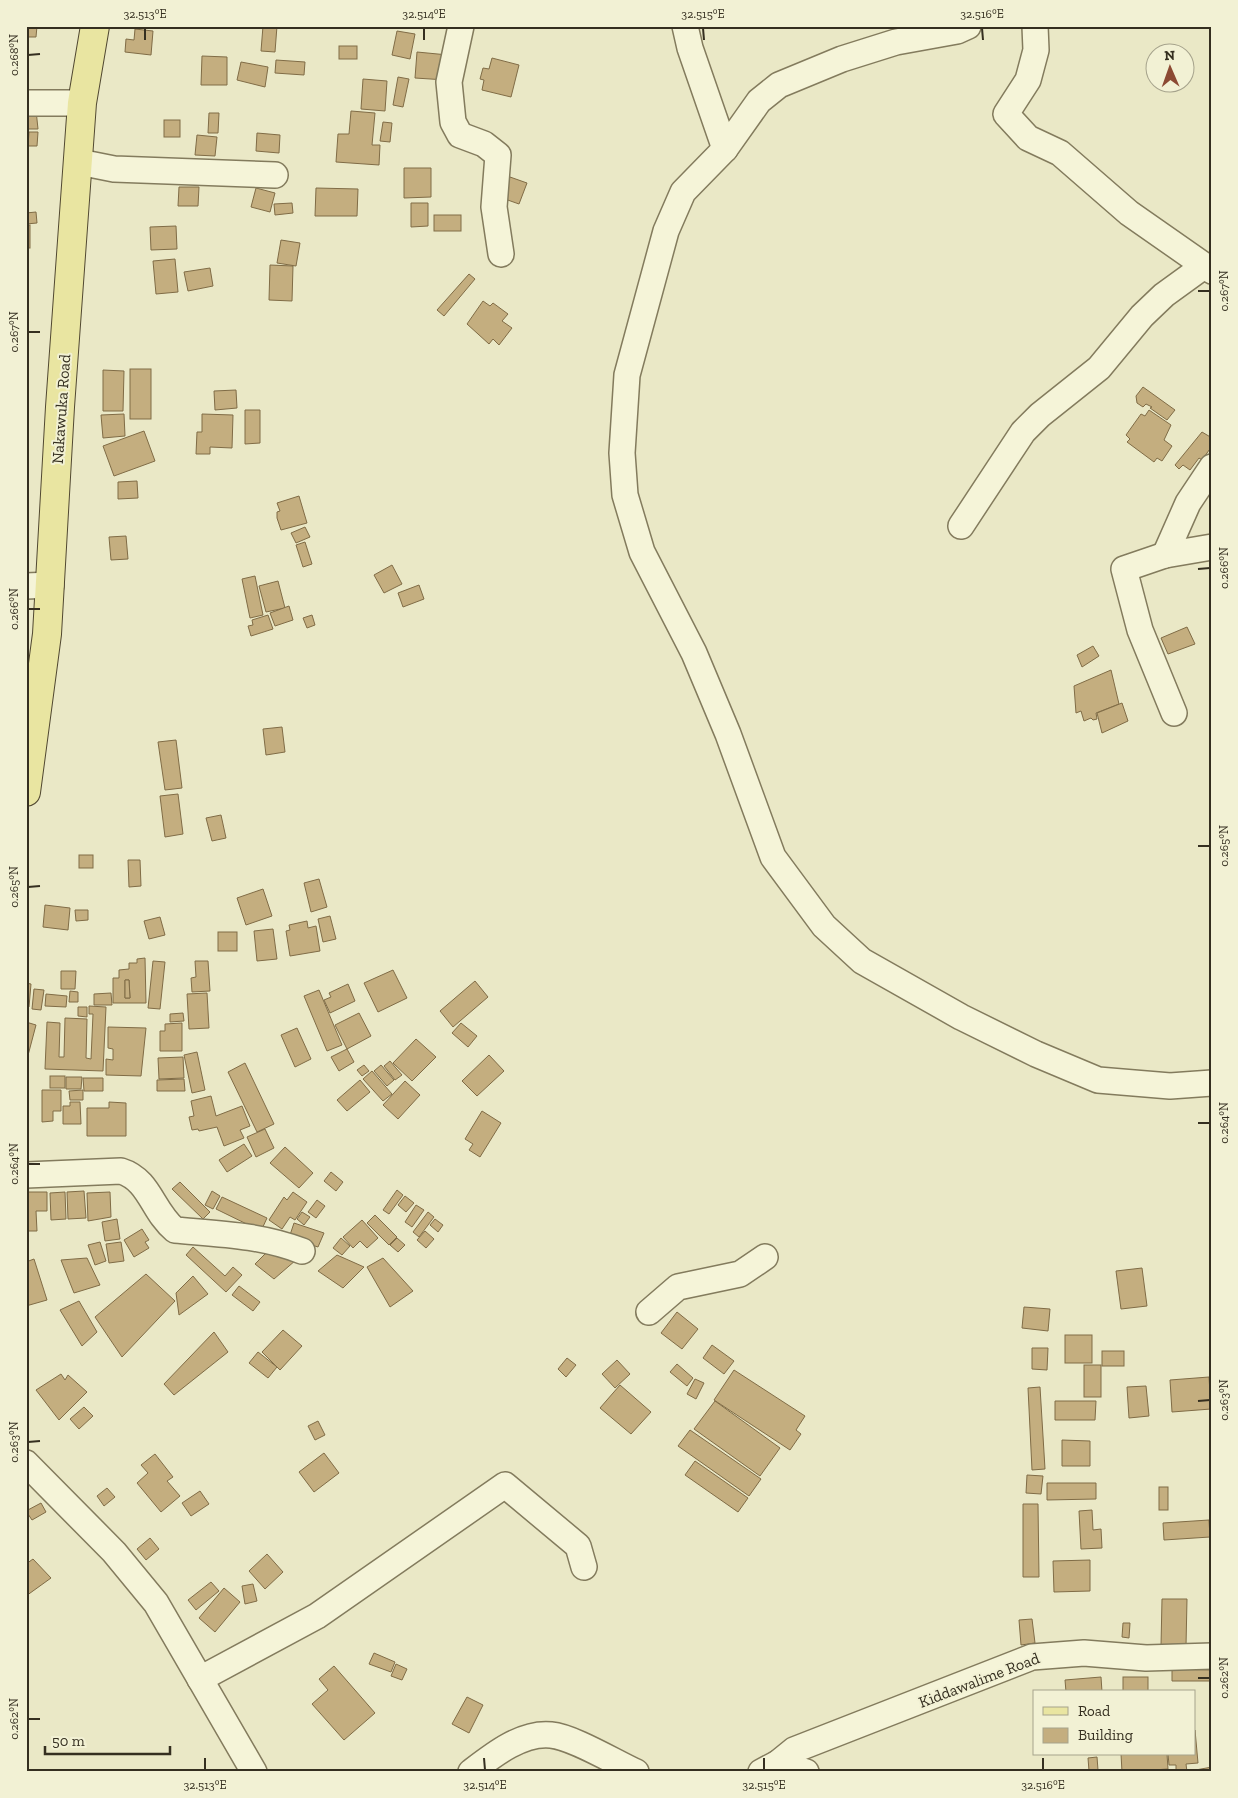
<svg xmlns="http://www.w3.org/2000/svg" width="1238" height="1798" font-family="'Zilla Slab',serif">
	<rect width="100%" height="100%" fill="#eae8c6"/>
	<g fill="#c4ae7f" stroke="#806c46" fill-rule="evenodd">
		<polygon points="26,26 37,26 36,37 26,37"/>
		<polygon points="263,26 277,26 275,52 261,51"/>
		<polygon points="135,29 153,31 151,55 125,52 126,39 134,40"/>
		<polygon points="397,31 415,34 410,59 392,55"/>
		<rect x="339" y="46" width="18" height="13"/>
		<polygon points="417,52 448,55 446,80 415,78"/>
		<polygon points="202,56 227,57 227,85 201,85"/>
		<polygon points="492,58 519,65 511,97 482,90 484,80 480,79 483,68 489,69"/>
		<polygon points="276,60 305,62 304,75 275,73"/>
		<polygon points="241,62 268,67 265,87 237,80"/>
		<polygon points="398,77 409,79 403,107 393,105"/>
		<polygon points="363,79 387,81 385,111 361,109"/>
		<polygon points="36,110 38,129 26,129 26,111"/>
		<polygon points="351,111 375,113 372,145 380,145 379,165 336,162 338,134 349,134"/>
		<polygon points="209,113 219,113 218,133 208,133"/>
		<rect x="164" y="120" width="16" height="17"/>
		<polygon points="383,122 392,123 390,142 380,141"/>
		<polygon points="29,132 38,132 37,146 28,146"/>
		<polygon points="257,133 280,135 279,153 256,151"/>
		<polygon points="197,135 217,137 215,156 195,155"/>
		<polygon points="404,168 431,168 431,197 404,198"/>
		<polygon points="510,177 527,183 519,204 502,198"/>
		<polygon points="179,187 199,187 198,206 178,206"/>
		<polygon points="256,188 275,193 270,212 251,207"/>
		<polygon points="316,188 358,189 357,216 315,216"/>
		<polygon points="292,203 293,213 275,215 274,204"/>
		<polygon points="411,203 428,203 428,226 411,227"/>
		<polygon points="36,212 37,223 26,224 26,213"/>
		<rect x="434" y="215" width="27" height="16"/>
		<rect x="26" y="225" width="4" height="23"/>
		<polygon points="176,226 177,249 151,250 150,227"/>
		<polygon points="281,240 300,243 296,266 277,263"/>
		<polygon points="175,259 178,292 156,294 153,261"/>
		<polygon points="270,265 293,266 292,301 269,300"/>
		<polygon points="210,268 213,286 188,291 184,272"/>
		<polygon points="469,274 475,279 444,316 437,310"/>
		<polygon points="483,301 490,306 493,303 508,314 502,321 512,328 499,345 493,339 489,344 467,324"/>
		<rect x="130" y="369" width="21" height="50"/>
		<polygon points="103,370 124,371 123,411 103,411"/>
		<polygon points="1143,387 1175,410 1167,420 1150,408 1152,407 1146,404 1143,407 1137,403 1136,396"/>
		<polygon points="236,390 237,408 215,410 214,391"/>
		<polygon points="245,410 260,410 260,443 245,444"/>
		<polygon points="1149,410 1171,425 1164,440 1172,446 1162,461 1157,458 1154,462 1127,442 1130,439 1126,435 1141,414 1145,416"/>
		<polygon points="124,414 125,436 103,438 101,415"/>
		<polygon points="202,414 233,415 232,448 210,447 210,454 196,454 197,432 202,432"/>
		<polygon points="144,431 155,461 114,476 103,446"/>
		<polygon points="1202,432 1212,438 1212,446 1202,460 1199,458 1190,470 1183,465 1179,469 1175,465"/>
		<polygon points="137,481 138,498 118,499 118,482"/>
		<polygon points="299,496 307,523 281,530 277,518 277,512 280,511 277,503"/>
		<polygon points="305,527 310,537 296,543 291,533"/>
		<polygon points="126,536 128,559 111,560 109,537"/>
		<polygon points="305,542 312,564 303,567 296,545"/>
		<polygon points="392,565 402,584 384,593 374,575"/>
		<polygon points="255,576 263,615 250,618 242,579"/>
		<polygon points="278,581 285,608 266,612 259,586"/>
		<polygon points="419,585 424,599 403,607 398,593"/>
		<polygon points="289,606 293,620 275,626 270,613"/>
		<polygon points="268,615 273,629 251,636 248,626 253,625 252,620"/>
		<polygon points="312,615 315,625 307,628 303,618"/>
		<polygon points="1187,627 1195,644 1168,654 1161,638"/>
		<polygon points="1093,646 1099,656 1082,667 1077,655"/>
		<polygon points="1111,670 1119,704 1096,713 1097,719 1093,720 1091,718 1084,721 1081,711 1076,713 1074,686"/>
		<polygon points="1122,703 1128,721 1102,733 1097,713"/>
		<polygon points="282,727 285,752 266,755 263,729"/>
		<polygon points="176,740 182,788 165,790 158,742"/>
		<polygon points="178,794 183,834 165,837 160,796"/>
		<polygon points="221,815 226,838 212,841 206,818"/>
		<rect x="79" y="855" width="14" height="13"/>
		<polygon points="128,860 140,860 141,886 129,887"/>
		<polygon points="319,879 327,907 311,912 304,883"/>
		<polygon points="263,889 272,916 246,925 237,898"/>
		<polygon points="45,905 70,908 68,930 43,927"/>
		<polygon points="75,910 88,910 88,920 76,921"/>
		<polygon points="330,916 336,939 323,942 318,919"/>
		<polygon points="160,917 165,935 149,939 144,921"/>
		<polygon points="307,921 308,928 316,926 320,951 290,956 286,931 290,930 289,925"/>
		<polygon points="273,929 277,959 257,961 254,931"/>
		<rect x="218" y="932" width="19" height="19"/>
		<path d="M145,958L146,1003H113V978H119V970L129,969V963H137V959ZM125,980H129L130,998H125Z"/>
		<polygon points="153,961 165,962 160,1009 148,1008"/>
		<polygon points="195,961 208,961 210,991 192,992 191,978 196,977"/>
		<polygon points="393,970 407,998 378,1012 364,983"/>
		<polygon points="61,971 76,971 75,989 61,989"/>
		<polygon points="125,980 129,980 130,998 125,998"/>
		<polygon points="475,981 488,997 453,1027 440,1011"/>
		<polygon points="26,983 31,984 29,1007 26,1007"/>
		<polygon points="348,984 355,1001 330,1013 324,1000 331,997 329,993"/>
		<polygon points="34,989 44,990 41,1010 32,1009"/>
		<polygon points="319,990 342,1045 327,1051 304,996"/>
		<polygon points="70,991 78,992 78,1002 69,1002"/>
		<polygon points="111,993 112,1005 94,1005 94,994"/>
		<polygon points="207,993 209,1028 189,1029 187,994"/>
		<polygon points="46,994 67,996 66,1007 45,1006"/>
		<polygon points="89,1006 106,1007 103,1071 45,1069 47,1022 60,1023 59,1057 64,1057 65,1018 87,1019 86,1058 91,1059 93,1014 89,1014"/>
		<polygon points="78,1007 87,1007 87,1017 78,1016"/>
		<polygon points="183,1013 184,1021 170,1022 170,1014"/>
		<polygon points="359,1013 371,1036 347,1049 335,1025"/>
		<polygon points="26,1022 36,1025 26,1063"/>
		<polygon points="182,1023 182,1051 160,1051 160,1031 165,1031 165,1024"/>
		<polygon points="461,1023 477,1036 468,1047 452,1033"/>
		<polygon points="108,1027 146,1028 141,1076 106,1075 106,1059 113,1060 113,1049 108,1048"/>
		<polygon points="297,1028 311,1059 295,1067 281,1035"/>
		<polygon points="416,1039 436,1057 412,1081 393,1063"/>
		<polygon points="347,1049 354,1062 339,1071 331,1057"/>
		<polygon points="197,1052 205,1090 192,1093 184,1055"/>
		<polygon points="489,1055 504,1071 477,1096 462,1081"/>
		<polygon points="183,1057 184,1078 159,1079 158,1058"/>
		<polygon points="390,1061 402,1075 395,1080 384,1066"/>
		<polygon points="245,1063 274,1124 257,1132 228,1072"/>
		<polygon points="364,1065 369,1071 362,1076 357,1070"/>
		<polygon points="381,1065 394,1080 387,1086 374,1071"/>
		<polygon points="372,1071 392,1094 383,1101 363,1079"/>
		<rect x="50" y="1076" width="15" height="12"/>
		<polygon points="66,1077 82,1077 81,1089 66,1089"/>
		<polygon points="83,1078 103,1078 103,1091 84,1091"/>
		<polygon points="184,1079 185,1091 157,1091 157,1080"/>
		<polygon points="360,1080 370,1092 347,1111 337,1100"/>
		<polygon points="405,1081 420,1095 398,1119 383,1105"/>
		<polygon points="42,1090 61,1090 61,1111 53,1111 53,1121 42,1122"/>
		<polygon points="83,1090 83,1100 70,1100 69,1091"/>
		<polygon points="211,1096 216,1116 242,1106 250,1126 240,1130 244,1138 224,1146 217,1127 199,1131 198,1129 192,1130 189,1117 194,1116 191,1101"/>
		<polygon points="70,1102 80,1102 81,1124 63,1124 63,1106 70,1106"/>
		<polygon points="109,1102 126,1103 126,1136 87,1136 87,1108 109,1108"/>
		<polygon points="482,1111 501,1123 480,1157 469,1150 473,1144 465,1139"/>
		<polygon points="265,1129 274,1148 256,1157 247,1137"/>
		<polygon points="244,1144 252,1156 227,1172 219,1160"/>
		<polygon points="285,1147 313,1173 299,1188 270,1163"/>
		<polygon points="331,1172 343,1182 336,1191 324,1181"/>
		<polygon points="180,1182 210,1212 203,1219 172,1189"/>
		<polygon points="397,1190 403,1195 389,1214 383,1210"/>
		<polygon points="84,1191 86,1218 68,1219 67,1192"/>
		<polygon points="212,1191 220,1196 213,1209 205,1205"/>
		<polygon points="26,1192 47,1192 47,1211 36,1211 37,1231 27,1231 26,1235"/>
		<polygon points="65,1192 66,1219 51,1220 50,1193"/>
		<polygon points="110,1192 111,1217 88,1221 87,1193"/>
		<polygon points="293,1192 307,1202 295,1220 290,1217 282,1229 269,1220 284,1197 287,1200"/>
		<polygon points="405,1196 414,1203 406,1212 398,1205"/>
		<polygon points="222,1197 267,1218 261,1231 216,1209"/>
		<polygon points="317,1200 325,1206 316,1218 308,1212"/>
		<polygon points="416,1205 424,1210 412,1227 405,1222"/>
		<polygon points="302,1212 310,1217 304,1225 297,1219"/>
		<polygon points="428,1212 434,1217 419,1237 413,1232"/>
		<polygon points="375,1215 397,1237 389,1245 367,1223"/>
		<polygon points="117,1219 120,1239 105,1241 102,1222"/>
		<polygon points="435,1219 443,1225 438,1232 430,1225"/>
		<polygon points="362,1220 378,1238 367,1248 360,1241 353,1248 343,1237"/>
		<polygon points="294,1223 324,1233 318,1247 289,1238"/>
		<polygon points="142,1229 149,1240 145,1242 149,1248 134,1257 124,1240"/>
		<polygon points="425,1231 434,1239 426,1248 417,1240"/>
		<polygon points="341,1238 350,1246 342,1255 333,1248"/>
		<polygon points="397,1238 405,1245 398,1252 390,1245"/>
		<polygon points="100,1242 106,1261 95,1265 88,1245"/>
		<polygon points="121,1242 124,1261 109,1263 106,1244"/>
		<polygon points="193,1247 225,1276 233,1267 242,1275 226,1292 186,1255"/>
		<polygon points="269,1250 296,1260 274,1279 255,1264"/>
		<polygon points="337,1255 364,1267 343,1288 318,1271"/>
		<polygon points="87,1258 100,1285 74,1293 61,1260"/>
		<polygon points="383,1258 413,1291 390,1307 367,1267"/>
		<polygon points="34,1259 47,1300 26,1306 26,1262"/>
		<polygon points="1142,1268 1147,1306 1121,1309 1116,1271"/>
		<polygon points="146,1274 175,1301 122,1357 95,1317"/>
		<polygon points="193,1276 208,1294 179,1315 176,1293"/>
		<polygon points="239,1286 260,1302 253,1311 232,1295"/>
		<polygon points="79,1301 97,1332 82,1346 60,1310"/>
		<polygon points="1024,1307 1050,1309 1048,1331 1022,1328"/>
		<polygon points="677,1312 698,1329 682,1349 661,1333"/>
		<polygon points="283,1330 302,1346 280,1370 262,1352"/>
		<polygon points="214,1332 228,1352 174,1395 164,1384"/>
		<rect x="1065" y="1335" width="27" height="28"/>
		<polygon points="712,1345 734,1361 724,1374 703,1358"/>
		<polygon points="1032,1348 1048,1348 1047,1370 1032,1369"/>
		<rect x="1102" y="1351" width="22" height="15"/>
		<polygon points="258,1352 277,1367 268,1378 249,1363"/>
		<polygon points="567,1358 576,1365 566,1377 558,1369"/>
		<polygon points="617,1360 630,1374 615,1388 602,1374"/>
		<polygon points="677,1364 693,1378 687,1386 670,1372"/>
		<rect x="1084" y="1365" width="17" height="32"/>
		<polygon points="734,1370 805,1416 796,1430 801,1434 790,1450 714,1400"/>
		<polygon points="61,1374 65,1380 68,1375 87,1392 59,1420 36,1390"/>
		<polygon points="1209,1377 1211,1409 1172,1412 1170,1380"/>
		<polygon points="695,1379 704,1383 696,1399 687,1394"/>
		<polygon points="620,1385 651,1412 631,1434 600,1408"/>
		<polygon points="1146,1386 1149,1416 1129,1418 1127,1387"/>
		<polygon points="1040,1387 1045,1469 1032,1470 1028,1388"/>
		<polygon points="715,1401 780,1448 760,1476 694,1429"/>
		<polygon points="1055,1401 1096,1401 1095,1420 1055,1420"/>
		<polygon points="84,1407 93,1416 79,1429 70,1419"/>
		<polygon points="318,1421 325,1435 315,1440 308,1426"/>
		<polygon points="690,1430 761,1479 749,1496 678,1446"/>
		<polygon points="1062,1440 1090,1441 1090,1466 1062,1466"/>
		<polygon points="324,1453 339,1473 314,1492 299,1472"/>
		<polygon points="155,1454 173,1477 167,1481 180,1496 161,1512 137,1483 148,1473 141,1465"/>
		<polygon points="695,1461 748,1498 738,1512 685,1475"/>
		<polygon points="1027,1475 1043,1476 1041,1494 1026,1493"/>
		<polygon points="1047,1483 1096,1483 1096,1499 1047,1500"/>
		<rect x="1159" y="1487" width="9" height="23"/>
		<polygon points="107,1488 115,1497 104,1506 97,1496"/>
		<polygon points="200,1491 209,1504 191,1516 182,1503"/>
		<polygon points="41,1503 46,1512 32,1520 26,1511"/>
		<polygon points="1023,1504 1038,1504 1039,1577 1023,1577"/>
		<polygon points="1092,1510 1093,1530 1101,1529 1102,1548 1081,1549 1079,1511"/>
		<polygon points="1209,1520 1210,1537 1164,1540 1163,1523"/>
		<polygon points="150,1538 159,1549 146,1560 137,1549"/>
		<polygon points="267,1554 283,1572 265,1589 249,1571"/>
		<polygon points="33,1559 51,1578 26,1596 26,1564"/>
		<polygon points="1090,1560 1090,1591 1054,1592 1053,1561"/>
		<polygon points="211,1582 219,1591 196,1610 188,1600"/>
		<polygon points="253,1584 257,1601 245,1604 242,1586"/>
		<polygon points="224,1588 240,1602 215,1632 199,1618"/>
		<polygon points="1162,1599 1187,1599 1186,1646 1161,1646"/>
		<polygon points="1032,1619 1035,1643 1021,1645 1019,1620"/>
		<polygon points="1123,1623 1130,1623 1129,1638 1122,1637"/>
		<polygon points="374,1653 395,1662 391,1672 369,1664"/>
		<polygon points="396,1664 407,1669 402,1680 391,1676"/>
		<polygon points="334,1666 375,1713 344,1740 312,1704 328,1690 319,1679"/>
		<polygon points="1172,1669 1212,1670 1212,1681 1172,1681"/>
		<polygon points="1101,1677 1102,1692 1066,1692 1065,1680"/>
		<rect x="1123" y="1677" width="25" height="15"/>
		<polygon points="467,1697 483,1705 469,1733 452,1724"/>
		<polygon points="1195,1730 1198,1763 1186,1764 1187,1772 1176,1772 1176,1765 1169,1765 1168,1754 1194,1754"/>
		<polygon points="1121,1754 1167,1754 1168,1769 1122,1772"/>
		<polygon points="1097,1757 1098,1770 1089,1771 1088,1758"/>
		<polygon points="1212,1767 1212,1772 1190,1772 1190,1771"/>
	</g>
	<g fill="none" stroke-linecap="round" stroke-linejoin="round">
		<g stroke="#837b5d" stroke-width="28">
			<g id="minor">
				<polyline points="461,26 449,82 453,122 460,135 484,144 498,155 494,207 501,254"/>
				<polyline points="685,26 690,48 725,149"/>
				<polyline points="968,26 957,31 896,42 842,59 779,85 759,101 725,149 683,192 666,231 627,375 622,453 625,495 642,552 694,653 728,734 773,857 824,926 862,961 961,1017 1036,1054 1098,1080 1170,1086 1212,1083"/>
				<polyline points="1035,26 1036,50 1028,80 1006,114 1028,138 1060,153 1129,213 1212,271"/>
				<polyline points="26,103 82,103"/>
				<polyline points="79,162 114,169 275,175"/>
				<polyline points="961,526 1023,432 1040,415 1099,368 1142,316 1164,295 1204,266"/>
				<polyline points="1165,555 1188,503 1212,467"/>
				<polyline points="26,586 51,585"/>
				<polyline points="1174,713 1140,630 1124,569 1165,555 1212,547"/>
				<path d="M26,1175L121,1171C150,1180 152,1211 175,1230C220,1234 261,1235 302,1251"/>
				<polyline points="649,1312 678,1287 740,1274 765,1257"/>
				<polyline points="26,1463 114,1552 156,1603 254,1772"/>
				<polyline points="200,1679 317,1616 505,1485 578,1546 584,1567"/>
				<polyline points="778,1763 806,1772"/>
				<path d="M471,1772C493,1755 522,1732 551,1735C573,1737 614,1762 636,1772"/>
				<polyline points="761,1772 778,1763 794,1750 1032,1657 1084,1653 1146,1658 1212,1656"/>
			</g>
		</g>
		<g stroke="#514831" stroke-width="30">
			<polyline id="major" points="26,792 47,634 60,407 82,103 95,26"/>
		</g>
		<use href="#minor" stroke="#f5f4d8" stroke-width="25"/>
		<use href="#major" stroke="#e9e5a1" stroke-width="28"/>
	</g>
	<path fill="none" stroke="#352f20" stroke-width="2" d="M145,28V40M424,28V40M703,28L704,40M982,28L983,40M28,55L40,54M1198,291H1210M28,332H40M1198,569L1210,568M28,609H40M1198,846H1210M28,887L40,886M1198,1123H1210M28,1164H40M1198,1401L1210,1400M28,1442L40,1441M1198,1678H1210M28,1719H40M205,1758V1770M484,1758L485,1770M764,1758V1770M1043,1758V1770"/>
	<g text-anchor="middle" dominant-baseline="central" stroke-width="4" stroke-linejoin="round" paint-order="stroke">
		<g font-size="16" fill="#352f20" stroke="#f2f1d4">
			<text transform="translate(61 409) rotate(-86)">Nakawuka Road</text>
			<text transform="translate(979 1680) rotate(-21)">Kiddawalime Road</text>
		</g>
	</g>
	<rect width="1238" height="1798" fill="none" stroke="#f2f1d4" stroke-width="55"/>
	<rect x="1033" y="1690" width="162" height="65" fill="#f2f1d4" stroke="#a6a38c"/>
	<rect x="1043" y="1707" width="25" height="8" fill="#e9e5a1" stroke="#a6a38c"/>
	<text x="1078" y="1716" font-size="15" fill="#352f20">Road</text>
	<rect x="1043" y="1728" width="25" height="15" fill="#c4ae7f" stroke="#a6a38c"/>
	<text x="1078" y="1740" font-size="15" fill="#352f20">Building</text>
	<g transform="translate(1170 68) rotate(358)"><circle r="24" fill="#f2f1d4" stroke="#a6a38c"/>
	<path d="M0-4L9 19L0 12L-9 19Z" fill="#8c4a33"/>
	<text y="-8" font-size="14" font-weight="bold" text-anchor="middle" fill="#352f20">N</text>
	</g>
	<path d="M45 1746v8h125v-8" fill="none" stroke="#352f20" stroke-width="2.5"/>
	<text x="52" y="1746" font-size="15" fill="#352f20" stroke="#f2f1d4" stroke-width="4" paint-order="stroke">50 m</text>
	<rect x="28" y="28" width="1182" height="1742" fill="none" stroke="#352f20" stroke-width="2"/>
	<g font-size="12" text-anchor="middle" fill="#352f20">
		<text x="145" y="18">32.513°E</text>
		<text x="424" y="18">32.514°E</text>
		<text x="703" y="18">32.515°E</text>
		<text x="982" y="18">32.516°E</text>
		<text transform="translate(14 55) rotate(-90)" y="4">0.268°N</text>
		<text transform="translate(1224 291) rotate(-90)" y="4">0.267°N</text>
		<text transform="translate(14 332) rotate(-90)" y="4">0.267°N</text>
		<text transform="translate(1224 568) rotate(-90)" y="4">0.266°N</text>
		<text transform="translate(14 609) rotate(-90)" y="4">0.266°N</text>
		<text transform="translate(1224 846) rotate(-90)" y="4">0.265°N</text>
		<text transform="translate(14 887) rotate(-90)" y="4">0.265°N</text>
		<text transform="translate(1224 1123) rotate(-90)" y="4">0.264°N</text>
		<text transform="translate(14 1164) rotate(-90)" y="4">0.264°N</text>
		<text transform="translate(1224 1400) rotate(-90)" y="4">0.263°N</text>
		<text transform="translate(14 1442) rotate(-90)" y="4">0.263°N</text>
		<text transform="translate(1224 1678) rotate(-90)" y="4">0.262°N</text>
		<text transform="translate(14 1719) rotate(-90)" y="4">0.262°N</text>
		<text x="205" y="1789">32.513°E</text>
		<text x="485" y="1789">32.514°E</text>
		<text x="764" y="1789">32.515°E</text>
		<text x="1043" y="1789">32.516°E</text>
	</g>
</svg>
